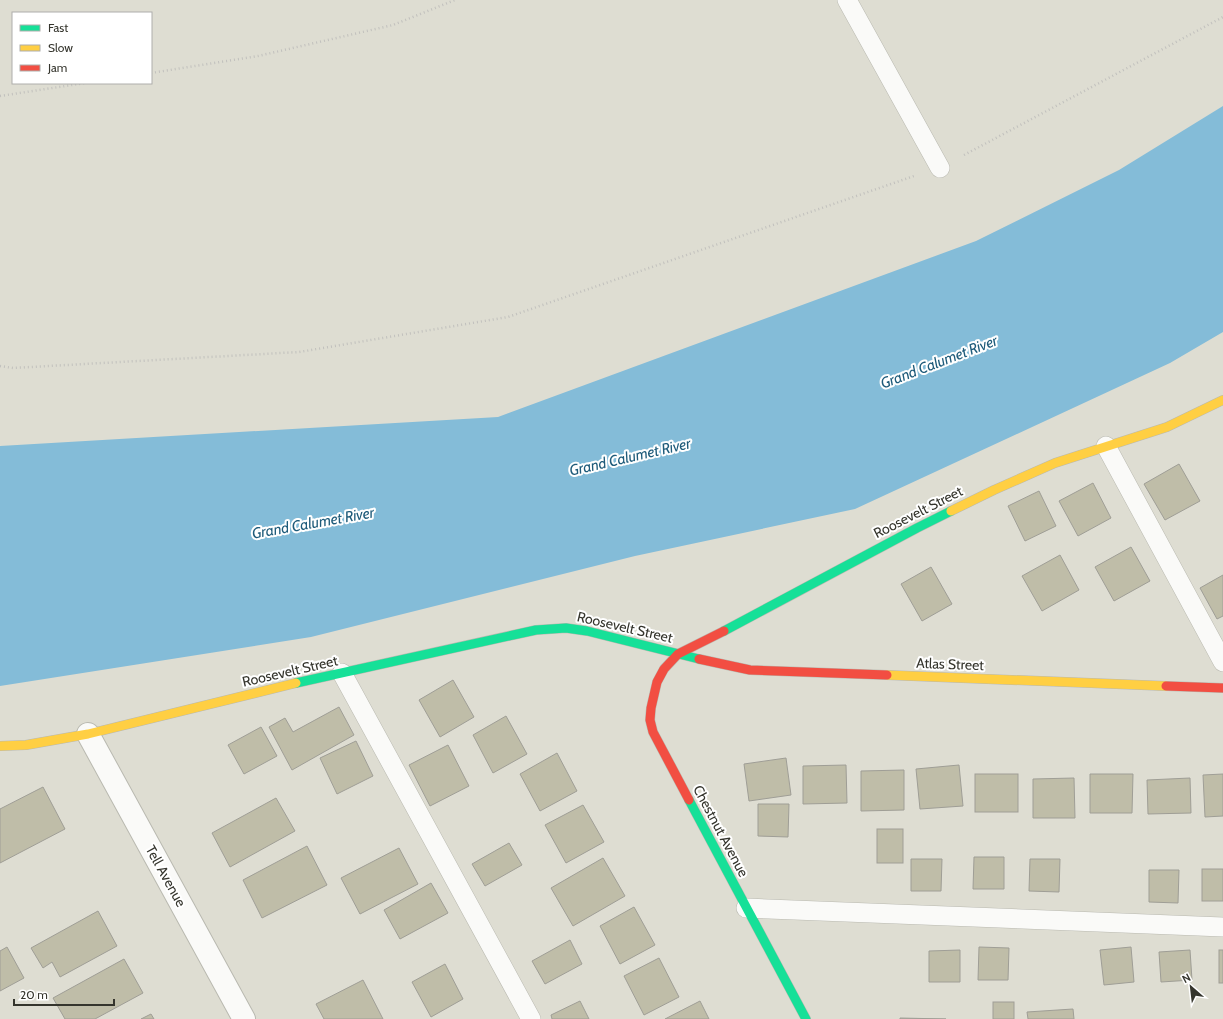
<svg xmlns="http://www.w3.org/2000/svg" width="1223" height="1019" font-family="Cabin,sans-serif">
	<rect width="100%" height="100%" fill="#deddd2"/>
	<polygon fill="#84bcd8" points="1223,106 1223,332 1170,363 855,509 635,556 311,637 0,686 0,446 498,417 976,241 1119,170"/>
	<g fill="#bfbda8" stroke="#9f9e96">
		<polygon points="1179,464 1200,501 1165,520 1144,484"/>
		<polygon points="1093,483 1111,518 1078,536 1059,501"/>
		<polygon points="1039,491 1056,526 1025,541 1008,506"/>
		<polygon points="1131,547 1150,581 1114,601 1095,567"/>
		<polygon points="1060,555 1079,590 1042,611 1022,576"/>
		<polygon points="931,567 952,604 922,621 901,584"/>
		<polygon points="1223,575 1223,616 1217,619 1200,588"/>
		<polygon points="453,680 474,717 440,737 419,700"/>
		<polygon points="339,707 354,735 292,770 269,727 285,718 293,732"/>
		<polygon points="506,716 527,754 493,773 473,735"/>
		<polygon points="261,727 277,756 244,774 228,745"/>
		<polygon points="356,741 373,776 337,794 320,758"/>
		<polygon points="448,745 469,786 430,806 409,765"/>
		<polygon points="557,753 577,791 540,811 520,774"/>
		<polygon points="786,758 791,795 749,801 744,764"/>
		<polygon points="846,765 847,803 803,804 803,766"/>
		<polygon points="959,765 963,806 920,809 916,769"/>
		<polygon points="904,770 904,810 861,811 861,771"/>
		<rect x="975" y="774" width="43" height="38"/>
		<polygon points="1090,774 1133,774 1132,813 1090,813"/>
		<polygon points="1223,774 1223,816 1205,817 1203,775"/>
		<polygon points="1074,778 1075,818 1033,818 1033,779"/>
		<polygon points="1190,778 1191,813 1148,814 1147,780"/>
		<polygon points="43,787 65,829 0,863 0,809"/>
		<polygon points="276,798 295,831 230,867 212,833"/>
		<polygon points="758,804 789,804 788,837 758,836"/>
		<polygon points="583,805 604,842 566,863 545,825"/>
		<rect x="877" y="829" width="26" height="34"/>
		<polygon points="509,843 522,865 485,886 472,864"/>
		<polygon points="307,846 327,885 262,918 243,880"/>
		<polygon points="399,848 418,884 360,914 341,878"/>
		<polygon points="974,857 1004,857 1004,889 973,889"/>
		<polygon points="603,858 625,896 573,926 551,888"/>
		<polygon points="911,859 942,859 941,891 911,891"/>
		<polygon points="1030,859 1060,859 1059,892 1029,891"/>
		<rect x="1202" y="869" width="21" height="32"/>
		<polygon points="1149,870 1179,870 1178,903 1149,902"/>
		<polygon points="431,883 448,913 400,939 384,910"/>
		<polygon points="634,907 655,945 620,964 600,926"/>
		<polygon points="98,911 117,946 60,977 52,962 43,968 31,948"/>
		<polygon points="570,940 582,964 545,984 532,961"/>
		<polygon points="7,947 24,978 0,991 0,951"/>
		<polygon points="979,947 1009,948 1008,980 978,980"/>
		<polygon points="1131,947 1134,982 1104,985 1100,950"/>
		<polygon points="960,950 960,982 929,982 929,951"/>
		<polygon points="1190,950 1192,980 1161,982 1159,952"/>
		<rect x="1219" y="950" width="4" height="33"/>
		<polygon points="659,958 679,997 644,1015 624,976"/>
		<polygon points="124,959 143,993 95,1019 65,1019 53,998"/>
		<polygon points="445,964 463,999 431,1017 412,982"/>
		<polygon points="363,980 383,1019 324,1019 316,1004"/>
		<polygon points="580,1001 589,1019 552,1019 551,1015"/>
		<polygon points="700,1001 709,1019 665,1019"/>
		<rect x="993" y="1002" width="21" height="17"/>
		<polygon points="1073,1009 1074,1019 1028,1019 1027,1012"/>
		<polygon points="151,1014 154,1019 141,1019"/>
		<polygon points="900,1018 946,1019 900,1019"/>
	</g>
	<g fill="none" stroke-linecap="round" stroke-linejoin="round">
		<g stroke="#b9b9b0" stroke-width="20">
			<g id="lane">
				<polyline points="847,0 940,168"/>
				<polyline points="1106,446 1223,662"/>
				<polyline points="342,673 531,1019"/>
				<polyline points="746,908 1223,927"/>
			</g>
		</g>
		<g stroke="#b9b9b0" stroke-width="24">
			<polyline id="street" points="88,734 244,1019"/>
		</g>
		<g stroke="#b9b9b0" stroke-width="10">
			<g id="fast">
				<polyline points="724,631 917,528 951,511"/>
				<polyline points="296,683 536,630 566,628 587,631 699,659"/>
				<polyline points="689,800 806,1019"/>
			</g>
		</g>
		<g stroke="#b9b9b0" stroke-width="10">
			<g id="slow">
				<polyline points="951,511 994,490 1055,463 1167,427 1223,400"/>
				<polyline points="887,675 1166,686"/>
				<polyline points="0,746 26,745 88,734 296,683"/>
			</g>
		</g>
		<g stroke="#b9b9b0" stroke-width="10">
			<g id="jam">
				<polyline points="699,659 750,670 887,675"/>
				<polyline points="1166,686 1223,688"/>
				<polyline points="689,800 653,732 650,720 651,708 657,682 664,669 678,654 724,631"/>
			</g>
		</g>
		<g stroke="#c1c0bd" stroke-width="2.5" stroke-dasharray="1 3" stroke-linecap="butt">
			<polyline points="151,73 258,56 393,25 455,0"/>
			<polyline points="0,96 85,83"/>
			<polyline points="964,155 1223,17"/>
			<polyline points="0,366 13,368 299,352 508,317 914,176"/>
		</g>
		<use href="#lane" stroke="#fafaf8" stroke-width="19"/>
		<use href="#street" stroke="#fafaf8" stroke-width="22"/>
		<use href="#fast" stroke="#16e098" stroke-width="9"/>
		<use href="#slow" stroke="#ffcf43" stroke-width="9"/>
		<use href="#jam" stroke="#f24e42" stroke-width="9"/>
	</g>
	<g text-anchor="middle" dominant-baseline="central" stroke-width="4" stroke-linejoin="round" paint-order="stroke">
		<g font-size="14" fill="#35352d" stroke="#fff">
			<text transform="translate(918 512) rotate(-27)">Roosevelt Street</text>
			<text transform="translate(625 627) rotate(13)">Roosevelt Street</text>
			<text transform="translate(950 664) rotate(2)">Atlas Street</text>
			<text transform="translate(290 671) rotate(-13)">Roosevelt Street</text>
			<text transform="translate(721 831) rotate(62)">Chestnut Avenue</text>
			<text transform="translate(166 876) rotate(61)">Tell Avenue</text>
		</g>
		<g font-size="15" font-style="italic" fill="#1e5b7a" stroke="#fff">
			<text transform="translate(939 362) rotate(-21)">Grand Calumet River</text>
			<text transform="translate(630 457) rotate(-13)">Grand Calumet River</text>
			<text transform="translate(313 523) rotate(-10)">Grand Calumet River</text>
		</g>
	</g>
	<rect x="12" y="12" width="140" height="72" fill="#ffffff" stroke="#aeaeab"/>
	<rect x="20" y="25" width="20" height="6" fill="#16e098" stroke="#aeaeab"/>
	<text x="48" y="32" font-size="12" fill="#35352d">Fast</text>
	<rect x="20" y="45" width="20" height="6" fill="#ffcf43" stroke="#aeaeab"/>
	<text x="48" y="52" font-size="12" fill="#35352d">Slow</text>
	<rect x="20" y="65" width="20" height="6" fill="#f24e42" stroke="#aeaeab"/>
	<text x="48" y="72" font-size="12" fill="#35352d">Jam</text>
	<g transform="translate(1191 987) rotate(332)" stroke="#ffffff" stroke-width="3" paint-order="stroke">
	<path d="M0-3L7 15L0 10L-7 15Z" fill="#35352d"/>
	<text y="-6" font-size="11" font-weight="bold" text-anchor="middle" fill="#35352d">N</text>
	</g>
	<path d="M14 999v6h100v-6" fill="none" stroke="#35352d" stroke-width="2"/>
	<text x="20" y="999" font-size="12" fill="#35352d" stroke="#ffffff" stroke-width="3" paint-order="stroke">20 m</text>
</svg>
